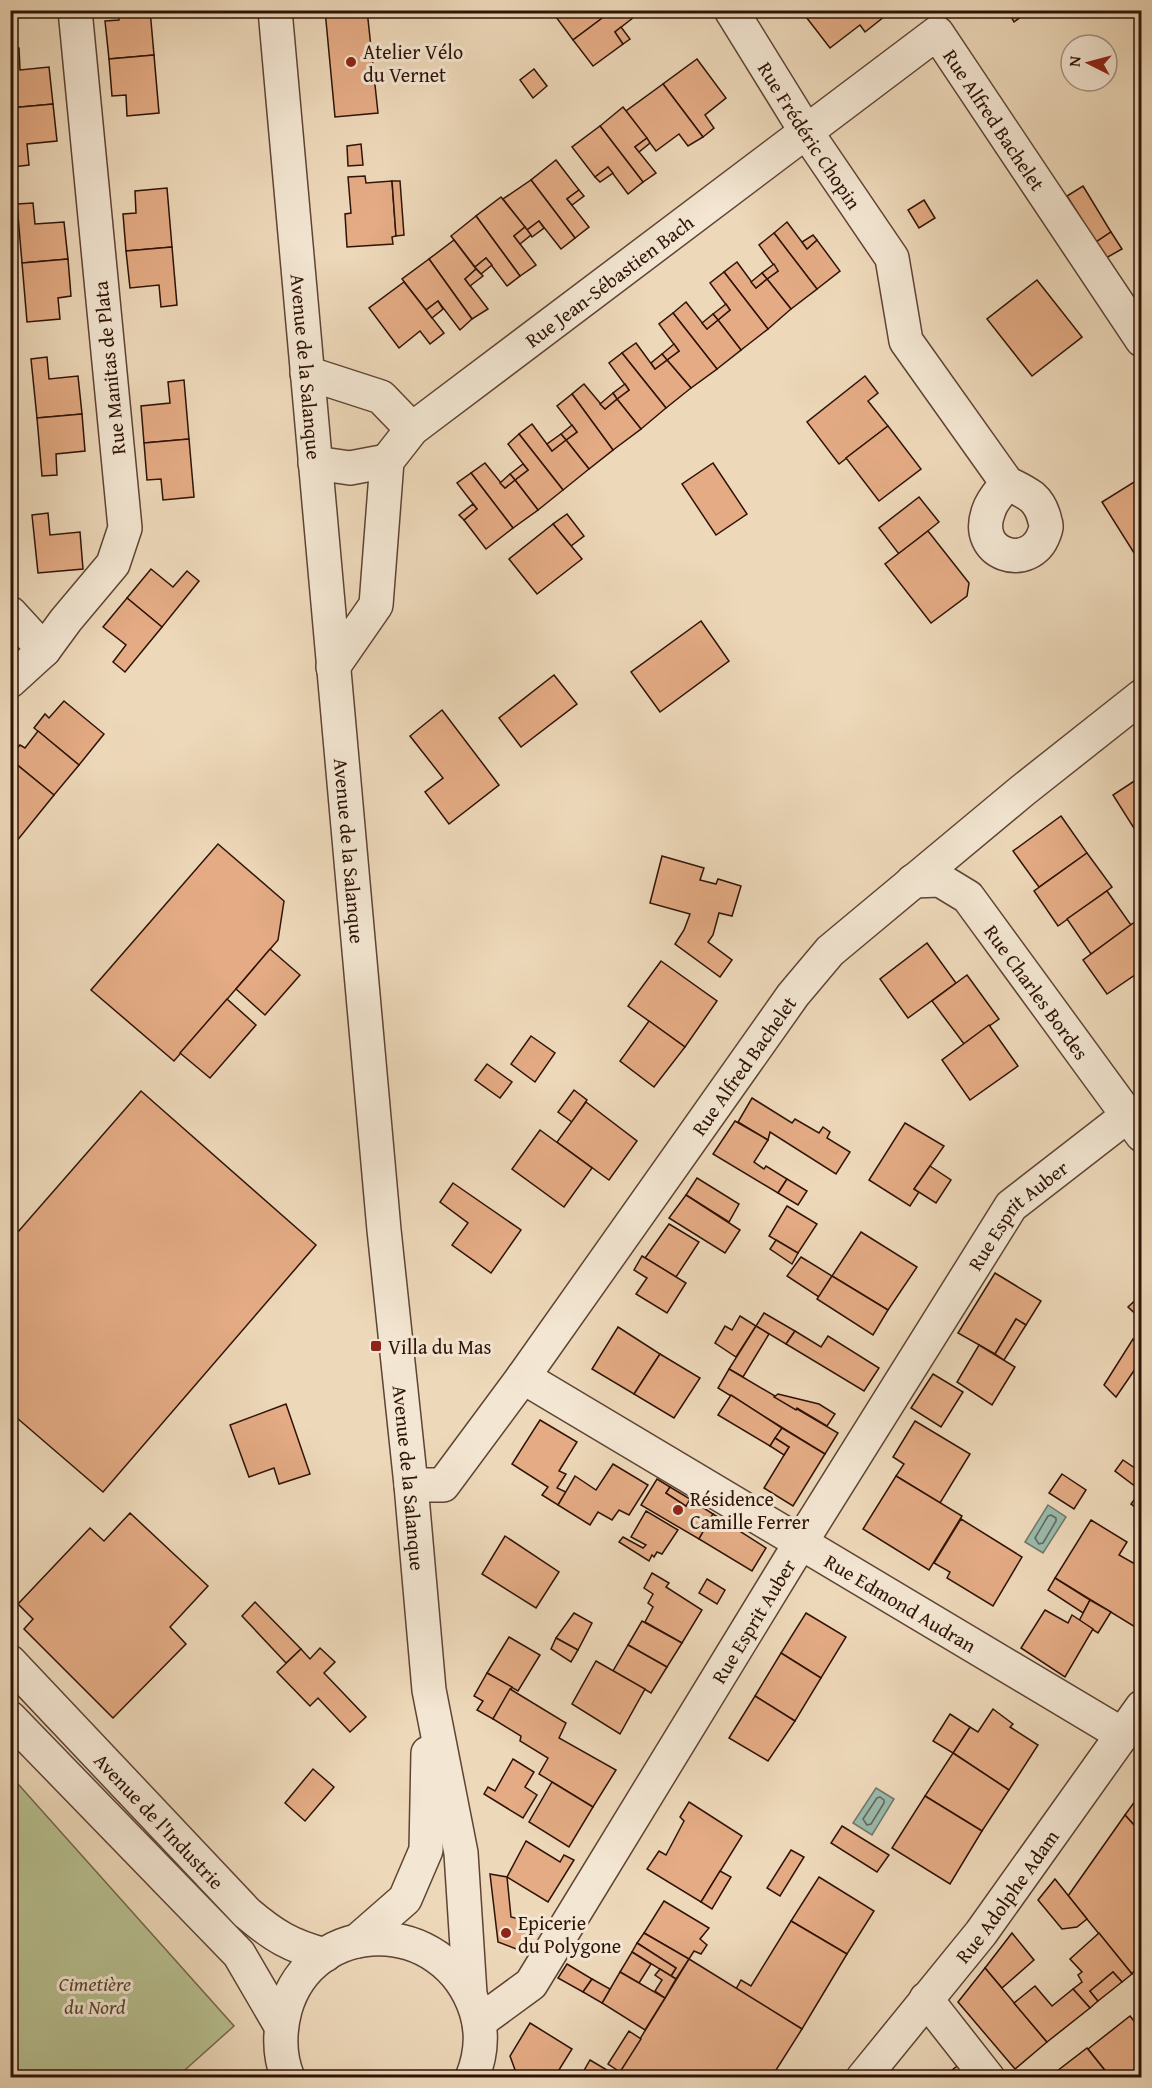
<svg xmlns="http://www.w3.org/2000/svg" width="1152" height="2088" font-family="'Gentium Book Plus',serif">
	<rect width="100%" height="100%" fill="#edd8b9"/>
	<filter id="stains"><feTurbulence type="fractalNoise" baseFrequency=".00333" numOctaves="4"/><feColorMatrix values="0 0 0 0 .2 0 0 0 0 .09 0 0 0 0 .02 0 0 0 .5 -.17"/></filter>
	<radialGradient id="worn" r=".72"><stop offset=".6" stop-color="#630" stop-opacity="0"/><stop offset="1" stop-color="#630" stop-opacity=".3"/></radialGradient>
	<polygon fill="#b7bf90" stroke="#73694c" stroke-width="1.5" points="10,1775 234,2026 177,2077 11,2077"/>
	<g fill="#9abaac" stroke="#6f776a" stroke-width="1.5">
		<polygon points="1048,1505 1066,1517 1043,1553 1025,1542"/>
		<polygon points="876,1788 894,1799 872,1835 853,1823"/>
	</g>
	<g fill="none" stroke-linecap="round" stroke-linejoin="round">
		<g stroke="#64665a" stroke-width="1.5">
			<polygon points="1051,1515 1056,1518 1056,1521 1043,1543 1039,1544 1035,1538 1048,1516"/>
			<polygon points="880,1797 884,1800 884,1803 871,1824 867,1825 863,1819 877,1798"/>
		</g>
	</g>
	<g fill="#e4ab84" stroke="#2f1307" stroke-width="1.5">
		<polygon points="118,10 150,10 154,55 109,59 105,21 119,20"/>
		<polygon points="325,10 367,10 378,113 335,117"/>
		<polygon points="557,10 613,10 573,40 553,13"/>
		<polygon points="613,10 643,10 615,32 623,44 593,66 573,40"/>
		<polygon points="806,10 889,10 890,12 865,32 860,25 830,48 803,13"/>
		<polygon points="1007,10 1030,10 1014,22"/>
		<polygon points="621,27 630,39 623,44 615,32"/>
		<polygon points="19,48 20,70 49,67 53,104 10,108 10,49"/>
		<polygon points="154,55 159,113 127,116 126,95 112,96 109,59"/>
		<polygon points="697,59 726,98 705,115 714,128 703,137 663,84"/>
		<polygon points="534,69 547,86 533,98 520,80"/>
		<polygon points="663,84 703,137 688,146 679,134 656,151 626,111"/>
		<polygon points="53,104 57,141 27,144 29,165 13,167 10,108"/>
		<polygon points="623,107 647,138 635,147 656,173 643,182 600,126"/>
		<polygon points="600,126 643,182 628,194 608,167 595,177 572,147"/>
		<polygon points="647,138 650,143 639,152 635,147"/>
		<polygon points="361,144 363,165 348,166 347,146"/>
		<polygon points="556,160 579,190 567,199 589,227 575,238 531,180"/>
		<polygon points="608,167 613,173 600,182 595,177"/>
		<polygon points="365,176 366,183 392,181 396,236 392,237 393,244 347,247 345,214 351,213 348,177"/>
		<polygon points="531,180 575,238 561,249 539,221 527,230 503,199"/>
		<polygon points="392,181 400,181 404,235 396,236"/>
		<polygon points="1083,186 1111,232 1096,242 1067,196"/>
		<polygon points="167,188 172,247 126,251 123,214 136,213 135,191"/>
		<polygon points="579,190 584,196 572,205 567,199"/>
		<polygon points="501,197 525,227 514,236 536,265 520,276 476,216"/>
		<polygon points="924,200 935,218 919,228 908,210"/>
		<polygon points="33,203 35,224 64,222 68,259 22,263 17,204"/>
		<polygon points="476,216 520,276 507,286 486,258 475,267 451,236"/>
		<polygon points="539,221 544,228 532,237 527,230"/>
		<polygon points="787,222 807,249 817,240 840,271 817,289 774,233"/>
		<polygon points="525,227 531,235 520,244 514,236"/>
		<polygon points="1111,232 1122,249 1106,258 1096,242"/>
		<polygon points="774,233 817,289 791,309 767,279 778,271 759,245"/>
		<polygon points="813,235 817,240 807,249 802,242"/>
		<polygon points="454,240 476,269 465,279 488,309 472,319 429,259"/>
		<polygon points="172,247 177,305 161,307 159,285 130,288 126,251"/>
		<polygon points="486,258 492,265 481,274 475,267"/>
		<polygon points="68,259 71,296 58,298 60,319 27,322 22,263"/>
		<polygon points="429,259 472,319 460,330 438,301 426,310 402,279"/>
		<polygon points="737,262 756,288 767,279 791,309 768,329 724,272"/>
		<polygon points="774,264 778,271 767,279 762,273"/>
		<polygon points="476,269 483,276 470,286 465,279"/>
		<polygon points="724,272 768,329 741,350 718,320 730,310 710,283"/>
		<polygon points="762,273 767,279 756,288 751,282"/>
		<polygon points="1037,280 1082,337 1032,376 987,319"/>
		<polygon points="404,282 444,333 430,344 420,331 399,348 369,308"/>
		<polygon points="438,301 443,309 432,318 426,310"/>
		<polygon points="686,302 707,329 718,320 741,350 717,369 673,313"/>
		<polygon points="726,304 730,310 718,320 713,314"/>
		<polygon points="673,313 717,369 691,388 667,360 679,351 659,324"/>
		<polygon points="713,314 718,320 707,329 702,323"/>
		<polygon points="636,343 655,369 667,360 691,388 666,408 622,353"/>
		<polygon points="674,344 679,351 667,360 662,354"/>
		<polygon points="622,353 666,408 641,429 617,399 629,390 609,363"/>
		<polygon points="662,354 667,360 655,369 651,363"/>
		<polygon points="47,357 49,379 78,376 82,414 37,418 31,359"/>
		<polygon points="865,376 878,393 868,401 888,426 839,464 807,422"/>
		<polygon points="184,380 189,439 144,443 141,406 170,403 168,382"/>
		<polygon points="584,384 605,409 617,399 641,429 613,450 572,394"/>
		<polygon points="625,384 629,390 617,399 613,393"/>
		<polygon points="613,393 617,399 605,409 600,404"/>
		<polygon points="572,394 613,450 589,469 566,440 577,432 557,406"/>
		<polygon points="82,414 85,451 56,454 57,475 42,476 37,418"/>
		<polygon points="532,424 552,451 566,440 589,469 563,490 519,434"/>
		<polygon points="572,425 577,432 566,440 561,434"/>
		<polygon points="888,426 921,469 879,501 846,458"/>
		<polygon points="519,434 563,490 538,510 515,480 528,470 508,444"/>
		<polygon points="561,434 566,440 552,451 547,444"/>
		<polygon points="189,439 194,497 163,500 161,479 147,480 144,443"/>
		<polygon points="485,463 505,488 515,480 538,510 513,528 471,473"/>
		<polygon points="713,463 747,514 716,535 682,484"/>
		<polygon points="523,464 528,470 515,480 510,474"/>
		<polygon points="471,473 513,528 486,549 464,520 477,509 457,483"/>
		<polygon points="510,474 515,480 505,488 500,483"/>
		<polygon points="1142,477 1142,564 1141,564 1102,502"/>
		<polygon points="919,497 939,522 899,554 879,528"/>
		<polygon points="473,504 477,509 464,520 459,515"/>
		<polygon points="48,513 50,535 80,532 83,569 38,573 32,515"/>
		<polygon points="567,514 584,536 571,546 553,524"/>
		<polygon points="553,524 582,559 537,594 509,559"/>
		<polygon points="928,531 969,583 967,596 931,623 885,564"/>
		<polygon points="151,569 173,587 187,571 199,581 162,627 127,598"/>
		<polygon points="127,598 162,627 125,672 113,662 126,645 103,627"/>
		<polygon points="701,621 729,661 660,712 631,672"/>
		<polygon points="554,675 577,704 521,747 499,718"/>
		<polygon points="64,701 104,734 79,765 34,728 45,714 49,718"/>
		<polygon points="442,710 499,785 449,824 425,792 443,778 410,736"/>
		<polygon points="38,731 79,765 54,795 10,759 10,756 20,745 25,748"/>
		<polygon points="10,759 54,795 16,842 10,837"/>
		<polygon points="1142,776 1142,841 1113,795"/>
		<polygon points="1061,816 1087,853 1039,887 1013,851"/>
		<polygon points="218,844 284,901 278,940 174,1061 91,990"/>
		<polygon points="1087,853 1112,887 1058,926 1034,891"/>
		<polygon points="662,856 704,868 700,880 716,884 718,879 741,886 732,916 719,913 713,935 708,942 732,960 720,977 675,944 684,930 690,914 650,903"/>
		<polygon points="1107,891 1131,925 1091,954 1067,919"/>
		<polygon points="1136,921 1142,928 1142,970 1107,994 1083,960"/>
		<polygon points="927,943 956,983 908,1018 880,979"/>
		<polygon points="270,949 300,975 265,1015 236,989"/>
		<polygon points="661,961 717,1001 685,1047 628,1006"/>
		<polygon points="967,975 999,1019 964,1044 932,1001"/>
		<polygon points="227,999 256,1025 210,1078 180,1053"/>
		<polygon points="649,1021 685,1047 654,1087 620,1061"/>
		<polygon points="989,1025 1018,1066 970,1100 942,1060"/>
		<polygon points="531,1036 555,1053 535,1082 511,1064"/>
		<polygon points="487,1064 512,1082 500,1098 475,1080"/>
		<polygon points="574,1090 587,1100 572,1122 558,1112"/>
		<polygon points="141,1091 316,1245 103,1492 10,1412 10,1241"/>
		<polygon points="752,1098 792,1123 795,1119 819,1133 823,1127 830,1132 827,1138 850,1152 836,1174 770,1132 768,1140 738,1122"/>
		<polygon points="586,1102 637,1141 609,1180 557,1142"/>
		<polygon points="735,1121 768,1140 754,1162 764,1169 766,1166 787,1179 778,1193 713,1154"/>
		<polygon points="905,1123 944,1146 914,1189 919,1192 910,1206 869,1180"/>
		<polygon points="540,1130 592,1168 564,1207 512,1169"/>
		<polygon points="930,1166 951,1180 936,1203 914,1189"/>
		<polygon points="697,1178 739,1204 729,1222 686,1195"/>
		<polygon points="787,1179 807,1191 798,1205 778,1193"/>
		<polygon points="453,1183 521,1230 491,1273 452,1245 468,1223 440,1202"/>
		<polygon points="686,1195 740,1230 725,1253 669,1218"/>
		<polygon points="787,1206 817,1224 798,1253 769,1236"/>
		<polygon points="669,1224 699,1242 676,1277 645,1258"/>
		<polygon points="861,1232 917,1267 888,1310 832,1276"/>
		<polygon points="776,1240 798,1253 792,1264 770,1249"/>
		<polygon points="642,1256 686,1283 667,1313 636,1294 647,1278 634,1270"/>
		<polygon points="801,1257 832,1276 819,1297 787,1276"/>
		<polygon points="995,1273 1041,1301 1026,1325 1016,1319 995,1354 958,1333"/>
		<polygon points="832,1276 888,1310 873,1335 817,1299"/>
		<polygon points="1142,1294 1142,1320 1128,1307"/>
		<polygon points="764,1313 795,1331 786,1344 756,1326"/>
		<polygon points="740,1316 756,1326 736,1357 715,1343 725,1326 732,1330"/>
		<polygon points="1016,1319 1026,1325 1004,1360 995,1354"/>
		<polygon points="756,1326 769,1334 743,1377 729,1369"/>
		<polygon points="618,1327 660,1354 634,1394 592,1369"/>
		<polygon points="795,1331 821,1347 828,1336 879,1368 864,1391 786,1344"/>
		<polygon points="1133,1339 1142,1350 1142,1359 1116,1397 1104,1385"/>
		<polygon points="979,1345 1015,1367 992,1405 957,1382"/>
		<polygon points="660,1354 700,1378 674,1418 634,1394"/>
		<polygon points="729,1369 838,1433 825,1454 718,1388"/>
		<polygon points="933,1374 963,1392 941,1427 911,1408"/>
		<polygon points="778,1394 819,1404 835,1414 827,1426 797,1408 796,1410 774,1397"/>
		<polygon points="731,1395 782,1428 770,1446 718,1415"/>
		<polygon points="286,1404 310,1474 279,1484 274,1468 249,1477 230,1425"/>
		<polygon points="540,1420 577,1442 559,1471 566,1474 557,1488 566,1492 558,1505 542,1495 548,1487 512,1464"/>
		<polygon points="915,1421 970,1454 940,1503 896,1476 904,1464 893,1457"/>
		<polygon points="782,1428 825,1454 793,1506 764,1488 789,1447 775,1438"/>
		<polygon points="775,1438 789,1447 784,1455 770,1446"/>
		<polygon points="1123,1460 1142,1473 1142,1479 1136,1487 1115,1471"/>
		<polygon points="613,1464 648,1485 629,1515 619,1510 612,1520 598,1512 590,1525 558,1505 575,1476 596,1490"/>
		<polygon points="1062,1474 1086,1490 1074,1509 1049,1493"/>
		<polygon points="896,1476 962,1516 929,1570 863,1529"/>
		<polygon points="657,1479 670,1487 666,1493 686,1506 690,1499 713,1514 699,1539 641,1505"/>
		<polygon points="670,1487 690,1499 686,1506 666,1493"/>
		<polygon points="1141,1491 1142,1492 1142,1512 1131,1504"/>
		<polygon points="646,1511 678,1530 662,1554 657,1552 654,1557 652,1555 649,1561 619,1542 623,1537 643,1548 646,1545 631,1537"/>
		<polygon points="130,1513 208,1586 170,1627 186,1644 113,1718 24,1629 33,1619 18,1604 90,1528 104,1541"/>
		<polygon points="713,1514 766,1548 752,1571 699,1539"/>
		<polygon points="961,1519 1022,1557 993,1606 947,1578 950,1572 934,1563"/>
		<polygon points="1091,1520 1127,1542 1119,1555 1142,1568 1140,1630 1055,1578"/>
		<polygon points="505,1536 559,1572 536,1608 482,1574"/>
		<polygon points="652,1573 669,1583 666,1587 702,1610 682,1643 645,1622 653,1607 648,1603 653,1594 644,1588"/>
		<polygon points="1055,1578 1090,1600 1083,1613 1048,1590"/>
		<polygon points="707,1579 725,1590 717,1604 699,1593"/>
		<polygon points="1090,1600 1111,1612 1098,1633 1079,1621"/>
		<polygon points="255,1602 301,1649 286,1663 242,1616"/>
		<polygon points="1045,1610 1068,1623 1072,1615 1093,1629 1065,1677 1021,1648"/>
		<polygon points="574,1613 592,1623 578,1650 556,1638"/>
		<polygon points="806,1613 846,1637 821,1678 781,1653"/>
		<polygon points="642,1621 682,1643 667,1667 628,1645"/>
		<polygon points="509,1637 540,1655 518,1691 487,1673"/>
		<polygon points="556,1638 578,1650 571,1662 551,1649"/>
		<polygon points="628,1645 667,1667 651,1693 613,1671"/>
		<polygon points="320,1648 335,1662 324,1673 366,1717 350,1732 318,1698 310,1706 277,1672 301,1649 310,1659"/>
		<polygon points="781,1653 821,1678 795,1721 755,1696"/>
		<polygon points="596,1661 645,1689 620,1734 572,1704"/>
		<polygon points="487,1673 512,1687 493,1719 477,1710 483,1701 474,1696"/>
		<polygon points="510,1689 566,1723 559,1738 616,1770 593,1807 539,1774 548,1758 520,1741 521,1736 493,1719"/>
		<polygon points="755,1696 795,1721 768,1761 729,1738"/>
		<polygon points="993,1709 1013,1724 1010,1727 1038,1745 1009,1790 953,1753 970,1727 978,1732"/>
		<polygon points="950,1714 970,1727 953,1753 933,1741"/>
		<polygon points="953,1753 1009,1790 982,1831 925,1796"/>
		<polygon points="513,1759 534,1772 525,1787 537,1795 523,1818 484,1794 488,1787 495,1791"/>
		<polygon points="313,1769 334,1787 305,1821 285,1803"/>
		<polygon points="552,1782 593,1807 569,1847 529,1822"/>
		<polygon points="925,1796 982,1831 950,1884 892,1848"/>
		<polygon points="1138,1797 1142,1800 1142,1834 1125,1815"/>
		<polygon points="689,1802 742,1836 701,1902 647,1869 659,1851 666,1855 684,1821 680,1817"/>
		<polygon points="1125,1815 1142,1834 1142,1960 1132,1974 1068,1896"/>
		<polygon points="842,1826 889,1855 877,1872 831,1843"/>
		<polygon points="526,1841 560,1862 564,1855 574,1860 548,1902 507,1877"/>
		<polygon points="791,1850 804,1857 780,1896 767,1888"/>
		<polygon points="720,1871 731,1877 712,1909 701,1902"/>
		<polygon points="490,1874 507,1877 511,1917 535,1923 519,1950 498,1942"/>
		<polygon points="819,1877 874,1911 847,1954 791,1921"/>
		<polygon points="1055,1879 1087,1919 1077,1927 1062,1929 1038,1900"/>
		<polygon points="664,1901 709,1928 700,1939 707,1945 701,1954 694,1951 689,1959 644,1933"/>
		<polygon points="791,1921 847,1954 802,2029 736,1989 741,1980 751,1986"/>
		<polygon points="644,1933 689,1959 676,1979 671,1976 676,1968 637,1943"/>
		<polygon points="1012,1933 1034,1960 1002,1988 985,1968"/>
		<polygon points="1099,1933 1132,1974 1122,1982 1113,1972 1090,1991 1098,2001 1090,2008 1073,1989 1082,1982 1078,1975 1082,1972 1070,1959"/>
		<polygon points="637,1943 676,1968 671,1976 632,1952"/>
		<polygon points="632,1952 651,1964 639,1983 620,1972"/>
		<polygon points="689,1959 802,2029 771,2078 616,2078"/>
		<polygon points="567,1964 592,1979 583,1992 558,1978"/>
		<polygon points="985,1968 1047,2042 1015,2069 958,2002"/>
		<polygon points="660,1969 676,1979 665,1998 655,1991 662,1980 655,1975"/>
		<polygon points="620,1972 665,1998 645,2030 602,2003"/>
		<polygon points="1113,1972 1122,1982 1098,2001 1090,1991"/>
		<polygon points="592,1979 610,1989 602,2003 583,1992"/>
		<polygon points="1035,1986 1052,2006 1073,1989 1090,2008 1047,2042 1014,2003"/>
		<polygon points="1130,2016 1142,2031 1142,2075 1139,2078 1111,2078 1088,2049"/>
		<polygon points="530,2023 572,2049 554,2078 518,2078 510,2056"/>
		<polygon points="629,2031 641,2039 620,2072 608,2064"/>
		<polygon points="1087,2048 1111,2078 1048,2078"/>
		<polygon points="590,2060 617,2076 616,2078 588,2078 582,2074"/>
		<polygon points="961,2063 973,2078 942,2078"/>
	</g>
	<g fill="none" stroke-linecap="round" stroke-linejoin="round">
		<g stroke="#5e4434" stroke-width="36">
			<g id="minor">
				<path id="s1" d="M275,10L384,1230L411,1485L429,1690L461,1853L470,1994"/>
				<path id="s2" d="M731,10L807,133L892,258L906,341L1007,483C1001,491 992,500 989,510C971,555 1030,573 1044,534C1046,529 1047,526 1045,521C1043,512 1039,503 1032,497C1024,491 1015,487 1007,483"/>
				<polyline points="307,373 381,397 412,429"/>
				<polyline points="315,463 350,468 387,461"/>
				<polyline points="10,613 44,650 66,620 113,564 125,528 75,10"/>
				<path id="s3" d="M333,667L376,605L387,461L412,429L937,33L1142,340"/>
				<polyline points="10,681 44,650"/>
				<path id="s4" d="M913,881L940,880L968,897L1142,1135"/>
				<path id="s5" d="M523,1377L1123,1735"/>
				<path id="s6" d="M411,1485H443L523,1377L793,995L830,951L1022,791L1142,696"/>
				<path id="s7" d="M10,1662L247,1913C274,1936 291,1946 325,1955"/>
				<polyline points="10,1718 239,1954 281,2026"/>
				<polyline points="357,1941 405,1899 426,1850 428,1753"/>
				<polyline points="926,1999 988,2078"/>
				<path id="s8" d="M479,2022L531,1984L801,1542L1011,1206L1127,1116"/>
				<path d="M288,2078C279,2056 279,2033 285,2010C312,1915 445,1915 476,2011C483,2033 481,2056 472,2078"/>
				<path id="s9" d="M863,2078L981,1933L1142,1707"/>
			</g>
		</g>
		<use href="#minor" stroke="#f3e6d2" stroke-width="33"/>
	</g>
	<g fill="#8f2418" stroke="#f3e6d2" stroke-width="2">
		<circle cx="351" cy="62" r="6"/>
		<rect x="370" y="1340" width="12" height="12" rx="3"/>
		<circle cx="678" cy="1510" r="6"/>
		<circle cx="506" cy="1933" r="6"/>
	</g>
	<g text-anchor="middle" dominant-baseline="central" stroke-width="6" stroke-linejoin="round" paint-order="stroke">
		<g font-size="20" fill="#2f1307" stroke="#f3e6d2" text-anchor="start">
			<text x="363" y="51">Atelier Vélo<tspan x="363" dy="23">du Vernet</tspan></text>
			<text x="388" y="1346">Villa du Mas</text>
			<text x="690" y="1498">Résidence<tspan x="690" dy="23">Camille Ferrer</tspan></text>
			<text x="518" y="1922">Epicerie<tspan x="518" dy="23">du Polygone</tspan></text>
		</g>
		<g font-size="20" fill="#2f1307" stroke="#f3e6d2">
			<text stroke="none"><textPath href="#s3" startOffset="1022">Rue Alfred Bachelet</textPath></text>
			<text stroke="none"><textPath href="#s2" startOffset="148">Rue Frédéric Chopin</textPath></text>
			<text stroke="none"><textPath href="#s3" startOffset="507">Rue Jean-Sébastien Bach</textPath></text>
			<text stroke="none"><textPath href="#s1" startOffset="358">Avenue de la Salanque</textPath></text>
			<text transform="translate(109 368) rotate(-96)">Rue Manitas de Plata</text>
			<text stroke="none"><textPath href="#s1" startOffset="844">Avenue de la Salanque</textPath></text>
			<text stroke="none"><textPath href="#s4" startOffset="177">Rue Charles Bordes</textPath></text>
			<text stroke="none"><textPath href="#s6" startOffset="548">Rue Alfred Bachelet</textPath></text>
			<text stroke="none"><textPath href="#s8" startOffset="976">Rue Esprit Auber</textPath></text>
			<text stroke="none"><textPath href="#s1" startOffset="1474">Avenue de la Salanque</textPath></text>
			<text stroke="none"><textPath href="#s5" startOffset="440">Rue Edmond Audran</textPath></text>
			<text stroke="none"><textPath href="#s8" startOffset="490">Rue Esprit Auber</textPath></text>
			<text stroke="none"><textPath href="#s7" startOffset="218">Avenue de l'Industrie</textPath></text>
			<text stroke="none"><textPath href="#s9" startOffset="232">Rue Adolphe Adam</textPath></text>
		</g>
		<g font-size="20" font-style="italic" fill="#584730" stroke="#f3e6d2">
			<text x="95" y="1983">Cimetière<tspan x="95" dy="23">du Nord</tspan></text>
		</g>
	</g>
	<rect width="1152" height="2088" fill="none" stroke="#edd8b9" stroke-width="36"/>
	<rect x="12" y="12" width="1128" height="2064" fill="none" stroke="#2f1307" stroke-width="3"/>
	<rect x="18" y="18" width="1116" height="2052" fill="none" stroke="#2f1307" stroke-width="1.5"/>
	<g transform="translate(1089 63) rotate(276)"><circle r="28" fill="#f3e6d2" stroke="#a59281" stroke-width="1.5"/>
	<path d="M0-4.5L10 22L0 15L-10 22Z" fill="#8f2418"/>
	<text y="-9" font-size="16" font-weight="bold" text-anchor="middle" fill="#2f1307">N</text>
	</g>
	<rect width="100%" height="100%" filter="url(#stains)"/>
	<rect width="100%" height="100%" fill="url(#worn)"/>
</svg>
